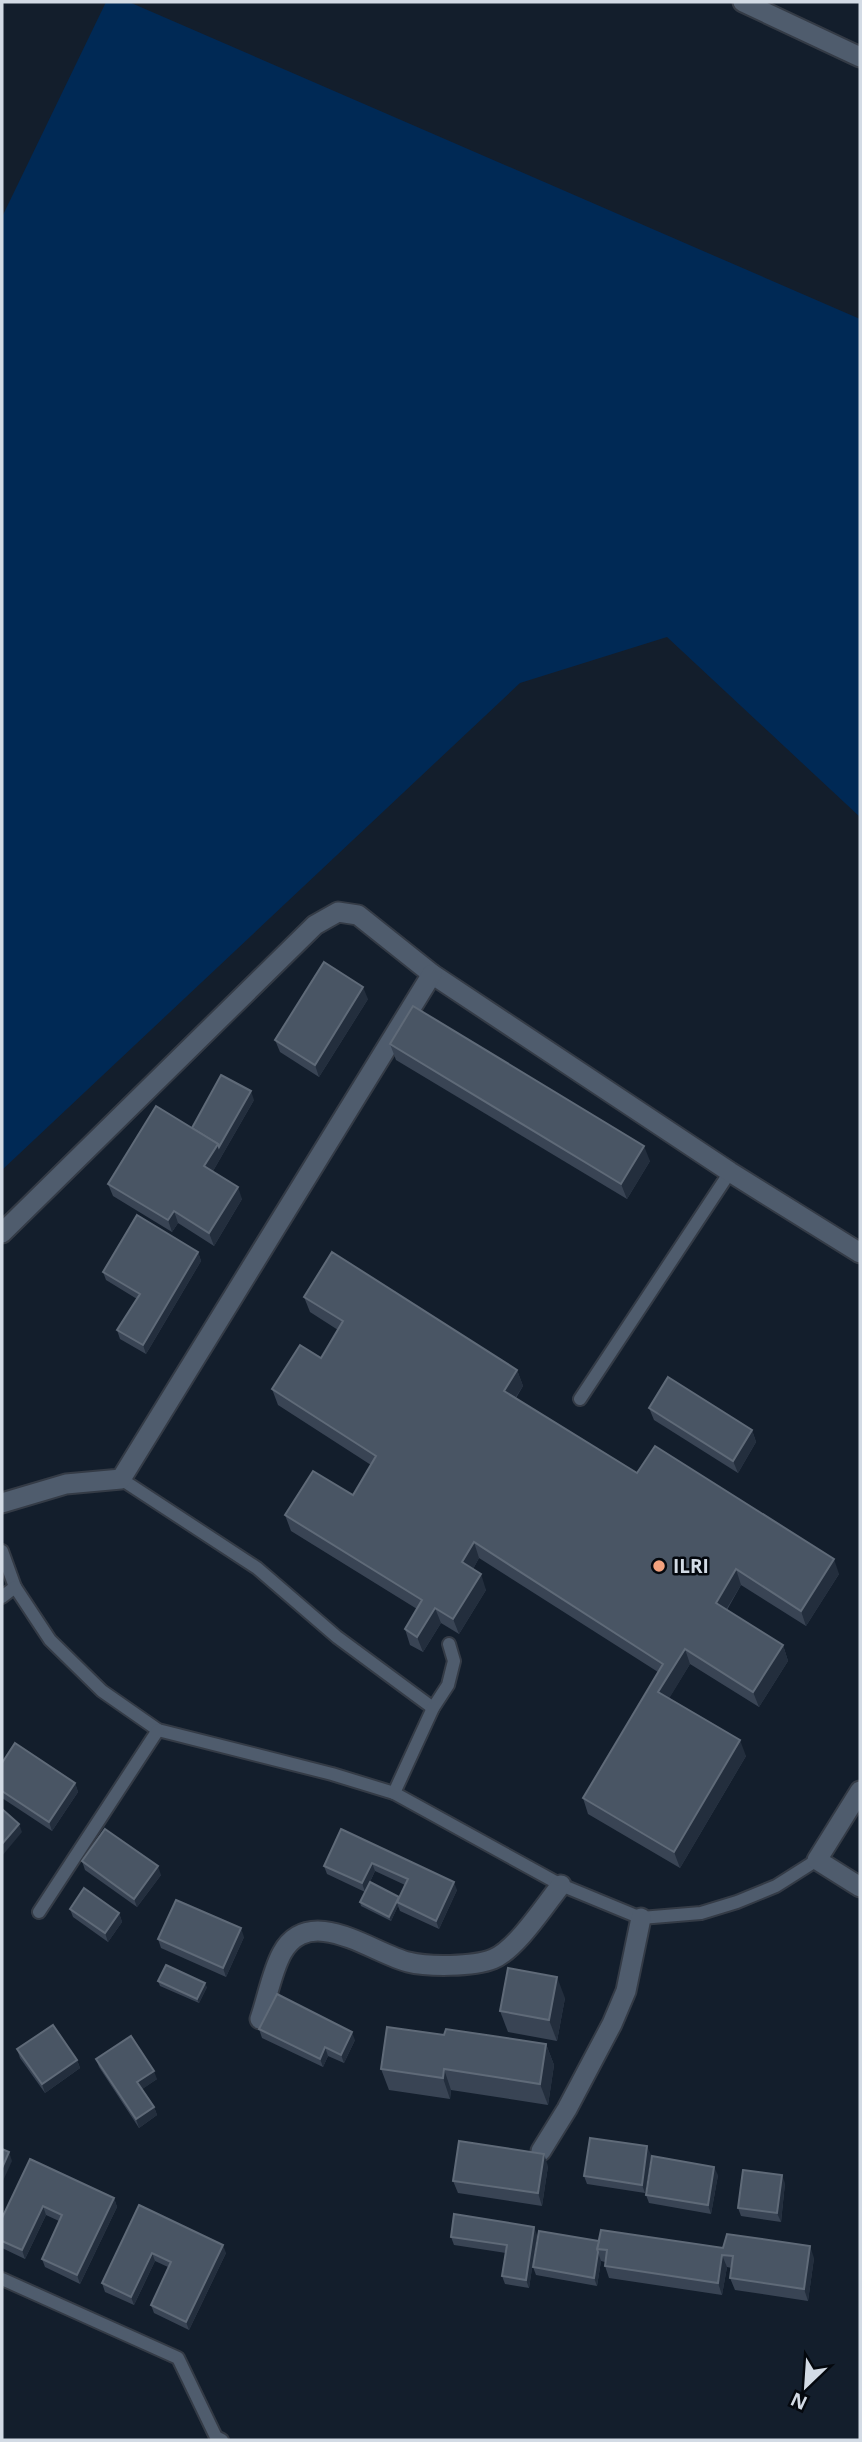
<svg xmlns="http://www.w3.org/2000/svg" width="862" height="2442" font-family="'Open Sans',sans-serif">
	<rect width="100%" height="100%" fill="#131e2c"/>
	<polygon fill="#002955" points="106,2 129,2 860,319 860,817 667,637 520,683 2,1170 2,217"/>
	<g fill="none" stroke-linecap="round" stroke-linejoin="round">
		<g stroke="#343b46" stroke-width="16">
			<g id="service">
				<polyline points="580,1399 730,1172"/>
				<polyline points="121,1479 257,1568 337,1637 433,1708"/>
				<polyline points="2,1551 15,1587"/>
				<polyline points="2,1597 15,1587 50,1640 102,1691 158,1730 332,1774 394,1793 561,1885 641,1918 701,1913 737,1902 776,1886 817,1860"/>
				<polyline points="394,1793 433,1708 448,1685 454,1661 449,1644"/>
				<polyline points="39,1912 158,1730"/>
				<polyline points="2,2279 178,2358 216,2437 222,2440"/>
			</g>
		</g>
		<g stroke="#343b46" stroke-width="23">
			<g id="minor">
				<polyline points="743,2 860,57"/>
				<polyline points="2,1233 315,925 338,912 358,915 432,974 730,1172 860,1253"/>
				<polyline points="2,1503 66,1484 121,1479 432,974"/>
				<polyline points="860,1791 817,1860 860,1887"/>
				<path d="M260,2019C267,1999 272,1971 282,1953C310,1903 372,1953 408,1962C428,1967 473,1967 493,1959C516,1950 545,1905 561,1885"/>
				<polyline points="541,2151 567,2109 612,2024 626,1991 641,1918"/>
			</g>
		</g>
		<use href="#service" stroke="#4f5c6d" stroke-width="12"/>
		<use href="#minor" stroke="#4f5c6d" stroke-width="19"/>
	</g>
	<g fill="#394454" fill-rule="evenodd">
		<polygon points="368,999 319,1077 280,1052 275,1040"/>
		<polygon points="390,1044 650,1161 627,1199 396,1060"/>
		<polygon points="254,1100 213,1171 242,1199 214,1246 178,1223 172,1232 113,1196 108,1184 192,1128"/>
		<polygon points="198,1252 201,1261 146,1354 120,1339 117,1330 137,1299 106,1280 103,1272"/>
		<polygon points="304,1297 517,1370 523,1386 516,1398 637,1473 839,1574 806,1626 741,1585 727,1610 783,1645 788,1661 759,1707 690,1664 669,1698 746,1756 680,1868 588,1814 583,1798 658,1672 479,1558 473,1569 486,1590 459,1634 441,1623 423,1652 410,1645 405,1629 417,1609 291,1531 285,1515 353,1495 371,1465 278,1405 272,1389 321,1358 338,1330 310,1312"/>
		<polygon points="649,1408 752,1430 756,1442 738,1473 654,1420"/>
		<polygon points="2,1763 75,1783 78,1792 52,1831 2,1798"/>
		<path d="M341,1829L457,1890L439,1929L400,1911L398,1906L391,1921L361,1906L360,1902L365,1892L327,1874L324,1866ZM375,1871L405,1885L399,1897L370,1882Z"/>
		<polygon points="82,1861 161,1875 137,1907 85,1870"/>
		<polygon points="70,1909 119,1913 122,1922 108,1942 73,1917"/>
		<polygon points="244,1937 226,1977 161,1948 158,1939"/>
		<polygon points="158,1981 207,1987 199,2003 160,1986"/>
		<polygon points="565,1998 557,2041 508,2032 500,2011"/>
		<polygon points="259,2029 355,2040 344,2063 328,2056 323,2067 262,2038"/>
		<polygon points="444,2035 546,2044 554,2065 548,2105 451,2090 450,2099 389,2090 381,2069"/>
		<polygon points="17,2049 77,2060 80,2068 45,2093 20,2058"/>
		<polygon points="96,2059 157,2079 142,2089 154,2107 157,2115 139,2128 99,2067"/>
		<polygon points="651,2155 645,2193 587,2184 584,2176"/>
		<polygon points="30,2159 114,2198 117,2207 80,2284 45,2267 42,2259 59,2221 46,2215 25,2259 2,2248 2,2218"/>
		<polygon points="548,2166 542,2206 458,2193 453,2181"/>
		<polygon points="718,2175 711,2214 649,2203 646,2195"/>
		<polygon points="785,2183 781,2222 741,2216 738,2208"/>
		<polygon points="139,2205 226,2253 189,2330 154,2313 151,2305 168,2267 155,2261 134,2305 105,2292 102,2283"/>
		<polygon points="537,2235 529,2288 505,2284 502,2276 506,2253 454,2245 451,2237"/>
		<polygon points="599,2241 723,2248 814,2258 808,2301 735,2290 730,2278 732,2268 727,2267 722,2295 609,2278 605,2266 605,2262 601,2261 597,2286 536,2275 533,2267"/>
	</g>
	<g fill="#232e3d">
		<polygon points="363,987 368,999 319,1077 315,1065"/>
		<polygon points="251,1091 254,1100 209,1178 204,1166"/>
		<polygon points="644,1146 650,1161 627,1199 621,1184"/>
		<polygon points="238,1187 242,1199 214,1246 209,1233"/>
		<polygon points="174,1211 178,1223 172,1232 168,1220"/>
		<polygon points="198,1252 201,1261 146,1354 143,1345"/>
		<polygon points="517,1370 523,1386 510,1406 504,1391"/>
		<polygon points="752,1430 756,1442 738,1473 733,1461"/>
		<polygon points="474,1542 479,1558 468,1578 462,1562"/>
		<polygon points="834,1559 839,1574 806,1626 801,1611"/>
		<polygon points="736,1569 741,1585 721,1618 716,1603"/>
		<polygon points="481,1574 486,1590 459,1634 453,1619"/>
		<polygon points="435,1608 441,1623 423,1652 417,1637"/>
		<polygon points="783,1645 788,1661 759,1707 753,1692"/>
		<polygon points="685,1649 690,1664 664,1707 658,1692"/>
		<polygon points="740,1740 746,1756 680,1868 674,1852"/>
		<polygon points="75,1783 78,1792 52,1831 49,1822"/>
		<polygon points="19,1824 22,1832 2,1856 2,1844"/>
		<polygon points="372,1863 375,1871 365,1892 362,1883"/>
		<polygon points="158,1866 161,1875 137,1907 134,1899"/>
		<polygon points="454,1882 457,1890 439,1929 436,1921"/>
		<polygon points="399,1897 397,1902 398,1906 391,1921 389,1917"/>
		<polygon points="119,1913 122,1922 108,1942 105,1933"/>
		<polygon points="241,1928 244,1937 226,1977 223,1968"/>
		<polygon points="557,1977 565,1998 557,2041 549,2020"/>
		<polygon points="205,1983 207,1987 199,2003 197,1999"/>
		<polygon points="352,2032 355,2040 344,2063 341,2055"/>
		<polygon points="546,2044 554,2065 548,2105 540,2084"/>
		<polygon points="325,2047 328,2056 323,2067 320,2059"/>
		<polygon points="77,2060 80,2068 45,2093 42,2084"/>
		<polygon points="444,2069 451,2090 450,2099 443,2078"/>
		<polygon points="154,2071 157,2079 141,2090 137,2082"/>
		<polygon points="154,2107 157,2115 139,2128 136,2119"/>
		<polygon points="647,2146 651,2155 645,2193 642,2185"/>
		<polygon points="9,2152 12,2161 2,2183 2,2168"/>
		<polygon points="544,2154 548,2166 542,2206 538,2193"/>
		<polygon points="714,2167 718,2175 711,2214 708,2205"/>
		<polygon points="782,2175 785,2183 781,2222 777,2213"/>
		<polygon points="114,2198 117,2207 80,2284 77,2275"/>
		<polygon points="43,2206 46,2215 25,2259 22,2250"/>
		<polygon points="534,2227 537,2235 529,2288 526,2280"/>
		<polygon points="223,2245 226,2253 189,2330 186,2322"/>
		<polygon points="810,2246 814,2258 808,2301 804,2289"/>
		<polygon points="598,2252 601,2261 597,2286 594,2278"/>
		<polygon points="152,2253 155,2261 134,2305 131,2297"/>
		<polygon points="722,2255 727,2267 722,2295 718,2283"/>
	</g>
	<g fill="#495564" stroke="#5f6a78" stroke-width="2">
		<polygon points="324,962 363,987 315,1065 275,1040"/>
		<polygon points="413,1006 644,1146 621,1184 390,1044"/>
		<polygon points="221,1075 251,1091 219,1147 218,1144 192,1128"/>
		<polygon points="156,1106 218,1144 204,1166 238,1187 209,1233 174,1211 168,1220 108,1184"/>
		<polygon points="137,1215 198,1252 143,1345 117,1330 140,1294 103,1272"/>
		<polygon points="332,1252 517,1370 504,1391 637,1473 655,1446 834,1559 801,1611 736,1569 716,1603 783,1645 753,1692 685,1649 658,1692 740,1740 674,1852 583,1798 663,1664 474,1542 462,1562 481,1574 453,1619 435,1608 417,1637 405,1629 422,1600 285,1515 313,1471 353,1495 376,1456 272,1389 300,1345 321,1358 343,1321 304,1297"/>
		<polygon points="668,1377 752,1430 733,1461 649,1408"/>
		<polygon points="15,1743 75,1783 49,1822 2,1791 2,1763"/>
		<polygon points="2,1809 19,1824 2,1844"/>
		<polygon points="105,1829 158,1866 134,1899 82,1861"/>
		<polygon points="341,1829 454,1882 436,1921 397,1902 408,1879 372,1863 362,1883 324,1866"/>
		<polygon points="370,1882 399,1897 389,1917 360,1902"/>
		<polygon points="84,1888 119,1913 105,1933 70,1909"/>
		<polygon points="176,1900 241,1928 223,1968 158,1939"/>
		<polygon points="166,1965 205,1983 197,1999 158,1981"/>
		<polygon points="508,1968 557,1977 549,2020 500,2011"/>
		<polygon points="277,1994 352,2032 341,2055 325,2047 320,2059 259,2029"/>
		<polygon points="53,2025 77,2060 42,2084 17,2049"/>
		<polygon points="387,2027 444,2035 446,2029 546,2044 540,2084 444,2069 443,2078 381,2069"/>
		<polygon points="131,2036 154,2071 137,2082 154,2107 136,2119 96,2059"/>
		<polygon points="590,2138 647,2146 642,2185 584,2176"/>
		<polygon points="459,2141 544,2154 538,2193 453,2181"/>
		<polygon points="2,2149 9,2152 2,2168"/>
		<polygon points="652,2156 714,2167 708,2205 646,2195"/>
		<polygon points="30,2159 114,2198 77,2275 42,2259 62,2215 43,2206 22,2250 2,2241 2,2218"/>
		<polygon points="743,2170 782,2175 777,2213 738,2208"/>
		<polygon points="139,2205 223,2245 186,2322 151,2305 171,2262 152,2253 131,2297 102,2283"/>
		<polygon points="454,2214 534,2227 526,2280 502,2276 507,2245 451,2237"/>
		<polygon points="601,2230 723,2248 727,2234 810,2246 804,2289 730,2278 733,2256 722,2255 718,2283 605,2266 607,2250 597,2249"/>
		<polygon points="539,2231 599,2241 597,2249 598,2252 594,2278 533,2267"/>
	</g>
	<circle fill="#f2a17e" stroke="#04080e" stroke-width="2.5" cx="659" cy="1566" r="7"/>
	<g text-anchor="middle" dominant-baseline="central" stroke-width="5" stroke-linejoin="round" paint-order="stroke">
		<g font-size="19" font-weight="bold" fill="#d3dbe5" stroke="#04080e" text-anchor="start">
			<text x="673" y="1566">ILRI</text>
		</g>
	</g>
	<rect width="862" height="2442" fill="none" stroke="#d3dbe5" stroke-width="7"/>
	<g transform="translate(806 2386) rotate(205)" stroke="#04080e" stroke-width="5" paint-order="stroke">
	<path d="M0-5L12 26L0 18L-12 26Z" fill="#d3dbe5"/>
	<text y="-10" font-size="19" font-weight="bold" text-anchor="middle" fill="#d3dbe5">N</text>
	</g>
</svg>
